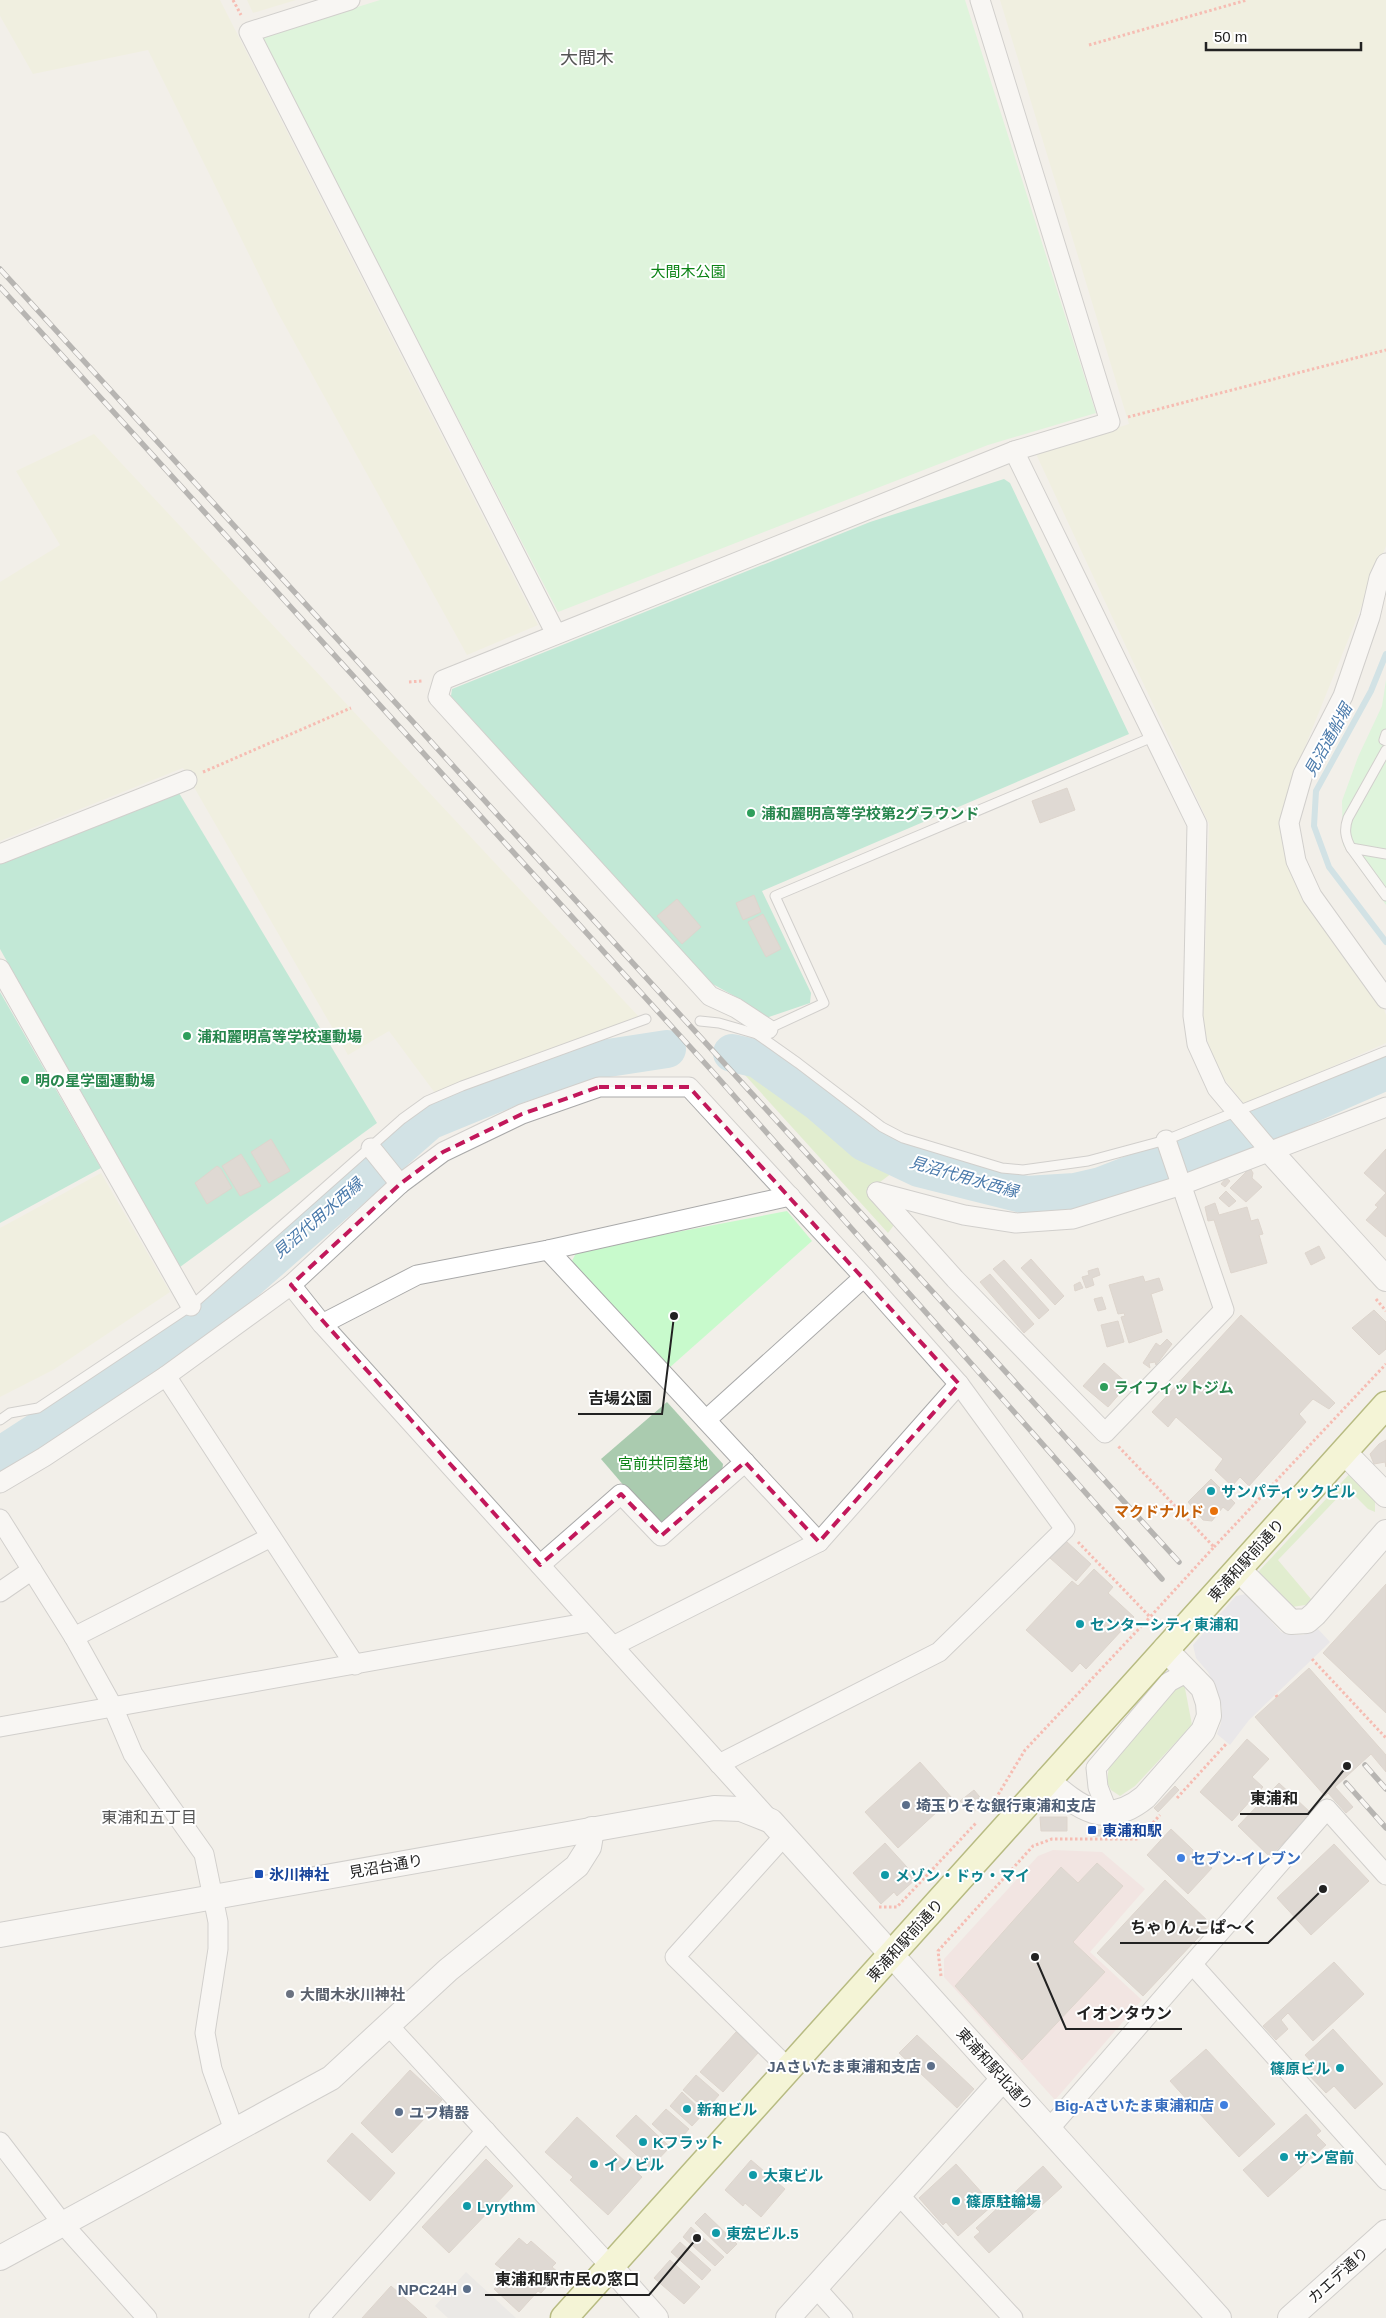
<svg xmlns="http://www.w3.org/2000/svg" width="1386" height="2318" font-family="Arial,'Noto Sans JP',sans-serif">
	<rect width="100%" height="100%" fill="#f2efe9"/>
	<polygon fill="#f2dad9" points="1053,1850 1102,1852 1145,1889 1090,1952 1142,2000 1055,2100 944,1977 944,1959 1038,1856"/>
	<g fill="#eef0d5">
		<polygon points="0,0 220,0 538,625 467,655 277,311 148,50 33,74 0,16"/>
		<polygon points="247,0 296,0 253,13"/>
		<polygon points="1000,0 1386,0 1386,546 1296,769 1283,826 1381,1001 1386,1015 1386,1043 1245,1105 1220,1074 1210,1050 1203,1023 1209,824 1036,454 1129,424"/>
		<polygon points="94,434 641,1019 435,1093 389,1031 348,1055 183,768 0,841 0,582 60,545 16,471"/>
		<polygon points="101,1173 170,1292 53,1370 0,1397 0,1228"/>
	</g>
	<g fill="#cdebb0">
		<path d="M753,1073C800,1106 840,1150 892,1173L867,1192L894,1225L888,1233L744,1074Z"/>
		<polygon points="1354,1469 1375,1488 1375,1512 1368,1509 1347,1488 1278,1560 1311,1599 1312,1604 1292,1607 1258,1572"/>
		<polygon points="1184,1683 1192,1725 1135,1786 1120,1796 1111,1790 1107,1782 1110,1757 1167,1693"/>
	</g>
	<polygon fill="#aacbaf" points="667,1402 723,1464 722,1473 666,1523 656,1523 601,1459"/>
	<g fill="#c8facc">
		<polygon points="380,0 965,0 1096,413 988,445 558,612 261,37"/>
		<polygon points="1386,680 1386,905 1343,845 1342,801 1358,757 1382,706"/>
		<polygon points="787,1211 812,1241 668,1369 571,1263 577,1251"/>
	</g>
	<g fill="#88e0be">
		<polygon points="1004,479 1010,483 1129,734 762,891 811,993 810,1003 766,1018 738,998 709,982 451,696 452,689 870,522"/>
		<polygon points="179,793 377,1123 180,1267 0,949 0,863"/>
		<polygon points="0,992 101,1168 0,1223"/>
	</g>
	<polygon fill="#e2e2e2" points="466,2272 516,2318 448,2318 435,2306"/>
	<polygon fill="#dddde8" points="1246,1594 1281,1632 1289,1635 1303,1635 1318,1629 1330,1642 1249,1720 1230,1745 1217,1734 1221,1723 1222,1708 1216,1688 1208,1672 1196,1658 1193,1645 1236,1596"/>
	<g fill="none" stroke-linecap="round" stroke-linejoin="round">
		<polyline stroke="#aad3df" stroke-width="6" points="1386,654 1371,691 1316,791 1314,826 1329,867 1386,942"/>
		<g stroke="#aad3df" stroke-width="38">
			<polyline points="732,1053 758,1059 818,1102 864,1142 919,1168 1026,1195 1075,1192 1101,1186 1294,1111 1386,1071"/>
			<polyline points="0,1456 179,1340 429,1121 519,1084 595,1060 667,1049"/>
		</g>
	</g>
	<g fill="#c7bfb8" stroke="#c4b6ab">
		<polygon points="1067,788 1075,810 1040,823 1032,801"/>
		<polygon points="754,895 761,912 743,920 736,903"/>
		<polygon points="677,899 701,927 682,944 657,916"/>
		<polygon points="763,914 781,949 766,957 748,922"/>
		<polygon points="271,1139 290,1171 269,1183 251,1152"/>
		<polygon points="1386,1149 1386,1237 1366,1220 1378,1207 1375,1205 1386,1193 1364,1173"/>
		<polygon points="241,1154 261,1186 240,1196 222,1166"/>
		<polygon points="217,1166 221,1169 232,1188 207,1204 195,1183"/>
		<polygon points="1250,1168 1253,1173 1252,1178 1262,1187 1246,1202 1230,1188"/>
		<polygon points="1226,1178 1230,1181 1225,1187 1221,1184"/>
		<polygon points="1226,1191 1236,1201 1229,1207 1219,1198"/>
		<polygon points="1215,1203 1219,1215 1247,1207 1251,1221 1258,1219 1263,1234 1259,1235 1267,1263 1231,1273 1214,1220 1208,1221 1205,1207"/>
		<polygon points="1319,1246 1325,1258 1311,1265 1305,1253"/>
		<polygon points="1031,1259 1064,1296 1055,1305 1021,1268"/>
		<polygon points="1004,1260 1049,1310 1039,1319 993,1269"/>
		<polygon points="1098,1268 1100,1275 1092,1278 1094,1285 1086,1288 1082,1277 1089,1275 1088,1271"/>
		<polygon points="990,1274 1034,1324 1024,1333 980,1282"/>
		<polygon points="1143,1276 1145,1282 1159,1278 1163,1290 1151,1294 1162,1332 1129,1343 1121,1317 1125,1316 1124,1313 1118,1314 1109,1285"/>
		<polygon points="1080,1282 1083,1288 1075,1291 1074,1285"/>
		<polygon points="1102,1297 1106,1309 1098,1311 1094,1299"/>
		<polygon points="1374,1310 1386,1322 1386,1349 1379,1355 1352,1328"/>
		<polygon points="1241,1315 1335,1403 1329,1409 1313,1399 1299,1414 1306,1422 1249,1486 1240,1477 1232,1486 1215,1470 1223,1459 1176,1417 1168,1427 1152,1412"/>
		<polygon points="1118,1321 1124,1342 1107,1347 1101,1325"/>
		<polygon points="1167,1339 1172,1344 1156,1365 1155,1362 1149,1363 1150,1368 1143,1363 1156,1343 1160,1346"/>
		<polygon points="1104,1363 1128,1384 1108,1407 1083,1386"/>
		<polygon points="1386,1440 1386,1467 1385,1462 1374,1464 1370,1454 1379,1444"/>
		<polygon points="1211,1479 1235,1503 1228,1511 1223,1507 1212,1521 1203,1520 1188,1502"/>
		<polygon points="1066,1541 1091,1564 1076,1581 1050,1558"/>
		<polygon points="1094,1569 1113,1587 1108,1593 1134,1617 1086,1669 1080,1663 1072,1672 1026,1630 1072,1581 1078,1586"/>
		<polygon points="1386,1584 1386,1713 1323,1653"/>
		<polygon points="1309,1668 1386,1755 1386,1772 1371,1754 1335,1787 1353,1807 1346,1813 1328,1793 1325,1796 1255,1717"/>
		<polygon points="1247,1739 1269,1759 1252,1777 1263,1787 1232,1821 1200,1792"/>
		<polygon points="920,1762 952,1798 898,1848 865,1812"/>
		<polygon points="1279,1783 1311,1813 1270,1857 1238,1826"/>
		<polygon points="1175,1786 1179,1790 1158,1812 1154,1808"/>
		<polygon points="974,1790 984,1802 971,1814 960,1801"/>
		<polygon points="1040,1817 1067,1817 1067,1831 1041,1831"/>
		<polygon points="1124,1829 1124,1836 1093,1836 1093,1830"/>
		<polygon points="1171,1829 1212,1868 1188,1894 1147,1855"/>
		<polygon points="885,1843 917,1878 897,1896 894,1892 881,1904 853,1873"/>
		<polygon points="1334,1844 1369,1881 1311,1935 1277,1898"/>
		<polygon points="1097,1863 1123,1886 1073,1942 1105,1972 1022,2060 955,1986 1061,1867 1078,1883"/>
		<polygon points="1165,1880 1211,1924 1143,1996 1097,1953"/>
		<polygon points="1334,1962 1364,1994 1313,2041 1288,2013 1281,2020 1288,2029 1276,2040 1263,2026"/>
		<polygon points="1333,2029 1383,2084 1355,2109 1334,2086 1326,2093 1306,2072 1314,2065 1305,2055"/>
		<polygon points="736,2032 758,2053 723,2092 700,2072"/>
		<polygon points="917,2035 974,2089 957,2108 899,2053"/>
		<polygon points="1206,2049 1275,2124 1239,2157 1170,2081"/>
		<polygon points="410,2070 442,2100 392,2153 361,2123"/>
		<polygon points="696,2075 719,2095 706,2110 683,2090"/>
		<polygon points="682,2092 704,2113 692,2126 670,2106"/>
		<polygon points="666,2109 689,2129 675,2145 652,2124"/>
		<polygon points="1306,2114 1321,2131 1316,2135 1326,2145 1268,2197 1243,2170"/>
		<polygon points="636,2115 670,2147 650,2168 616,2136"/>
		<polygon points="577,2117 642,2177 608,2215 570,2180 573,2177 545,2152"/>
		<polygon points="352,2133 395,2173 370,2201 327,2161"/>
		<polygon points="486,2159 513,2186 449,2253 422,2227"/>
		<polygon points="751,2160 785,2189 761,2217 745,2203 743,2206 725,2190"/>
		<polygon points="956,2164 993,2205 958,2236 946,2222 943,2225 919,2198"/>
		<polygon points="1043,2166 1062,2187 989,2253 974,2237 980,2232 976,2228"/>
		<polygon points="705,2213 737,2244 727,2254 695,2223"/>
		<polygon points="691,2227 724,2257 715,2266 683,2237"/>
		<polygon points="519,2238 527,2245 531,2241 556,2263 552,2267 559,2273 541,2293 538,2291 519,2312 494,2289 508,2274 495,2264"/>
		<polygon points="680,2242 711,2270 702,2280 671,2252"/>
		<polygon points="670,2260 700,2287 684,2304 654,2278"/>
		<polygon points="391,2286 427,2318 362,2318"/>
	</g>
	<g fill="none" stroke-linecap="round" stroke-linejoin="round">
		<g stroke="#a9a9a9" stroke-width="11">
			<g id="service">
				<polyline points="1386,734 1384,740 1386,741"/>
				<polyline points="1155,736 775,896 824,1003 757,1034 798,1063 882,1127 903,1138 1002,1168 1023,1170 1088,1161 1166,1140 1386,1051"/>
				<path d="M1351,848C1345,837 1344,829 1348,818L1386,750"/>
				<polyline points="1386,854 1351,848 1386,896"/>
				<polyline points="700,1021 719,1023 757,1034"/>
				<polyline points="0,1420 10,1413 38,1408 191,1306 402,1119 427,1101 462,1086 646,1019"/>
			</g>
		</g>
		<g stroke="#a9a9a9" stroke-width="21">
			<g id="minor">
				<polyline points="350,0 249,32 556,634"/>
				<polyline points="1014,451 1197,824 1193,1016 1197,1044 1217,1088 1271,1152"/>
				<polyline points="1386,563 1379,578 1370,617 1343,696 1303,774 1289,823 1296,861 1312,896 1386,999"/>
				<polyline points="0,854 187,780"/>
				<polyline points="0,969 191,1306"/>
				<polyline points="768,1029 736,1008 710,996 438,697 443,680 1014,451 1110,422 980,0"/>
				<polyline points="371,1148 400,1184"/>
				<polyline points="877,1192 955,1279 1105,1433 1224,1310 1166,1140"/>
				<polyline points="877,1192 964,1215 1016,1223 1073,1219 1182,1185 1386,1107"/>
				<polyline points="548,1250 819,1542"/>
				<polyline points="291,1285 322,1324 770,1820"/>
				<polyline points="322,1324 417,1275 548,1250 790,1196"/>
				<polyline points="166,1376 355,1665"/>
				<polyline points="706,1420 864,1277"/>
				<polyline points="0,1483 44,1457 166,1376 291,1285 400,1184 443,1152 522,1114 599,1087 689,1087 864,1277 959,1384 1065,1529 939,1652 719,1764"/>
				<polyline points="0,1519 74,1637 113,1707 133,1754 204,1854 218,1922 218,1949 205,2033 212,2069 234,2130"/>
				<polyline points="540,1565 621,1494 661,1536 745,1462"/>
				<polyline points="0,1592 32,1570"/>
				<polyline points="74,1637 271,1537"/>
				<polyline points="613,1646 819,1542 959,1384"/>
				<polyline points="0,1727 591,1622"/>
				<polyline points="1108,1813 1098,1787 1096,1768 1169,1682 1182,1675 1193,1676"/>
				<polyline points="785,1835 675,1957 789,2069"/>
				<polyline points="1193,1965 1386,2180"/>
				<polyline points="388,2025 610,2266"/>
				<polyline points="1049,2129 1327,1809 1386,1875"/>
				<polyline points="0,2142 62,2223 147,2318"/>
				<polyline points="899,2195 1013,2318"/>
				<polyline points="816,2288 843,2318"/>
				<polyline points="319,2318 486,2131"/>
			</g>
		</g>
		<g stroke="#a9a9a9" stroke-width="26">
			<g id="tertiary">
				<polyline points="1271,1152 1386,1279"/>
				<polyline points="1344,1452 1386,1495"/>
				<polyline points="1238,1569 1291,1622 1307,1621 1315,1614 1386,1532"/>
				<path d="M1047,1780C1079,1808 1106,1829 1145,1797L1203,1731L1209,1716L1208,1703L1203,1688L1165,1649"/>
				<polyline points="0,1935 714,1808 741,1809 771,1821 1219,2318"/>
				<polyline points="0,2258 331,2078 448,1970 577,1866 589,1847 592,1829"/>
				<polyline points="610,2266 656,2318"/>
				<polyline points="788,2318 1003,2079"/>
				<polyline points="1290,2318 1386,2232"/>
			</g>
		</g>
		<g stroke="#707d05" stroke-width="29">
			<polyline id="secondary" points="564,2318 1386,1405"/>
		</g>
		<g stroke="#fa8072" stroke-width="3" stroke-dasharray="2.5 2.5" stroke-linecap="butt">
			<polyline points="233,0 241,15"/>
			<polyline points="1089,45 1247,0"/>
			<polyline points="1128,417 1386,350"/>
			<polyline points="409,682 422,681"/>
			<polyline points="203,772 351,708"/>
			<polyline points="1376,1299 1386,1311"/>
			<polyline points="1078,1542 1150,1617 1214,1547 1118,1446"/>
			<polyline points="1214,1547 1386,1364"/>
			<polyline points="1312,1659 1386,1738"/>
			<polyline points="1276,1695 1277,1697"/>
			<polyline points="1177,1798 1227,1743"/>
			<polyline points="993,1803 1025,1750 1150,1617"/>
			<polyline points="879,1907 897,1907 976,1823"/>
			<polyline points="941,1976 938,1951 1033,1846 1052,1839 1138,1839 1160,1815"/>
		</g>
		<use href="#service" stroke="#fff" stroke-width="9"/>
		<use href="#minor" stroke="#fff" stroke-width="19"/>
		<use href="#tertiary" stroke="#fff" stroke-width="24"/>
		<use href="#secondary" stroke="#f7fabf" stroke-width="26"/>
		<g stroke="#707070" stroke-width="5.5">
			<g id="rail">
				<polyline points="0,269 1179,1562"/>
				<polyline points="0,287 712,1071 1162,1579"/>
				<polyline points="1365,1765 1386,1789"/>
				<polyline points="1346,1783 1386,1828"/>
			</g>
		</g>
		<use href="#rail" stroke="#fff" stroke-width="4" stroke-dasharray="11" stroke-linecap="butt"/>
	</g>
	<path d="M0 0H1386V2318H0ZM599,1087H689L959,1384L819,1542L745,1462L661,1536L621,1494L540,1565L291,1285L400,1184L443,1152L522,1114Z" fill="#f2efe9" fill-opacity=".55" fill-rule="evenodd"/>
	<path fill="none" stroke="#c2185b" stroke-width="4" stroke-dasharray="10 6" stroke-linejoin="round" d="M599,1087H689L959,1384L819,1542L745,1462L661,1536L621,1494L540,1565L291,1285L400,1184L443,1152L522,1114Z"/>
	<g fill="#2e9e5b" stroke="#fff" stroke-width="2">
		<circle cx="751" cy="813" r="5"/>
		<circle cx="187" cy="1036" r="5"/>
		<circle cx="25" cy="1080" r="5"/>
		<circle cx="1104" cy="1387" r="5"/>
	</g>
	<g fill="#0f9aa8" stroke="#fff" stroke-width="2">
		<circle cx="1211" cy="1491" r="5"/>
		<circle cx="1080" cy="1624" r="5"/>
		<circle cx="885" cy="1875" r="5"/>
		<circle cx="1340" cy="2068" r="5"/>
		<circle cx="687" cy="2109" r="5"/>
		<circle cx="643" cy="2142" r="5"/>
		<circle cx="1284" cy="2157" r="5"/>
		<circle cx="594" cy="2164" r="5"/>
		<circle cx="753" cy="2175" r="5"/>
		<circle cx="956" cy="2201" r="5"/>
		<circle cx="467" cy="2206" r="5"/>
		<circle cx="716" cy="2233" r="5"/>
	</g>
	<circle fill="#e8710a" stroke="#fff" stroke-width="2" cx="1214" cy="1511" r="5"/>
	<g fill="#5c6f8a" stroke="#fff" stroke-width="2">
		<circle cx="906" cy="1805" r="5"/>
		<circle cx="931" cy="2066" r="5"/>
		<circle cx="399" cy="2112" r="5"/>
		<circle cx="467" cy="2289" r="5"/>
	</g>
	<g fill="#1a4fb4" stroke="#fff" stroke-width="2">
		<rect x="1087" y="1825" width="10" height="10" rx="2.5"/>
		<rect x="254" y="1869" width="10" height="10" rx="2.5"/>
	</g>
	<g fill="#3f7fe0" stroke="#fff" stroke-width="2">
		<circle cx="1181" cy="1858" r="5"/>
		<circle cx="1224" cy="2105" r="5"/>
	</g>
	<circle fill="#6b7280" stroke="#fff" stroke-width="2" cx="290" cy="1994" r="5"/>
	<g text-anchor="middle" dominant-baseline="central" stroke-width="4" stroke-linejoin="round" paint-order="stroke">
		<g font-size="15" fill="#0c8416" stroke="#fff">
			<text x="688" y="271">大間木公園</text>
			<text x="663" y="1463">宮前共同墓地</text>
		</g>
		<g font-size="15" font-weight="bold" fill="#27864d" stroke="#fff" text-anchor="start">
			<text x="761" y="813">浦和麗明高等学校第2グラウンド</text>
			<text x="197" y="1036">浦和麗明高等学校運動場</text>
			<text x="35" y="1080">明の星学園運動場</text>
			<text x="1114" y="1387">ライフィットジム</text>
		</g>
		<g font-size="15" font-weight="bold" fill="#0d838f" stroke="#fff" text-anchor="start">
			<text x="1221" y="1491">サンパティックビル</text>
			<text x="1090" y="1624">センターシティ東浦和</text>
			<text x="895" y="1875">メゾン・ドゥ・マイ</text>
			<text x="1330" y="2068" text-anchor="end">篠原ビル</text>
			<text x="697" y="2109">新和ビル</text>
			<text x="653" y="2142">Kフラット</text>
			<text x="1294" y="2157">サン宮前</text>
			<text x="604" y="2164">イノビル</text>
			<text x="763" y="2175">大東ビル</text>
			<text x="966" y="2201">篠原駐輪場</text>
			<text x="477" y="2206">Lyrythm</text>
			<text x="726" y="2233">東宏ビル.5</text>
		</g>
		<g font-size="15" font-weight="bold" fill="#c56008" stroke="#fff" text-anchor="end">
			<text x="1204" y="1511">マクドナルド</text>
		</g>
		<g font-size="15" fill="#222" stroke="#fff">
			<text transform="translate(1246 1560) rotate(-48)">東浦和駅前通り</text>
			<text transform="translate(386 1866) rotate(-10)">見沼台通り</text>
			<text transform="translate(905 1940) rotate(-48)">東浦和駅前通り</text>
			<text transform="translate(995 2069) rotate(48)">東浦和駅北通り</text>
			<text transform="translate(1338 2275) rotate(-42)">カエデ通り</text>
		</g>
		<g font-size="15" font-weight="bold" fill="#4e5e75" stroke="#fff" text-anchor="start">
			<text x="916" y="1805">埼玉りそな銀行東浦和支店</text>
			<text x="921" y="2066" text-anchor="end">JAさいたま東浦和支店</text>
			<text x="409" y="2112">ユフ精器</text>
			<text x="457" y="2289" text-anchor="end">NPC24H</text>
		</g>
		<g font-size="15" font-weight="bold" fill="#164399" stroke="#fff" text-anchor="start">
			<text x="1102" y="1830">東浦和駅</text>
			<text x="269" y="1874">氷川神社</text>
		</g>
		<g font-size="15" font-weight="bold" fill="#366cbe" stroke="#fff" text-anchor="start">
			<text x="1191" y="1858">セブン-イレブン</text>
			<text x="1214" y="2105" text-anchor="end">Big-Aさいたま東浦和店</text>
		</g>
		<g font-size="15" font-weight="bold" fill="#5b616d" stroke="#fff" text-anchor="start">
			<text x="300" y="1994">大間木氷川神社</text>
		</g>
		<g font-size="16" font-style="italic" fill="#4a7aab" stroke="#fff">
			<text transform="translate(1328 740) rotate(-61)">見沼通船堀</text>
			<text transform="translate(964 1177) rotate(16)">見沼代用水西縁</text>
			<text transform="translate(318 1218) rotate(-41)">見沼代用水西縁</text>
		</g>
		<g font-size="16" fill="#555" stroke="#fff">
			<text x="149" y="1817">東浦和五丁目</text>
		</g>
		<g font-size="18" fill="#555" stroke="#fff">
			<text x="587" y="58">大間木</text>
		</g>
	</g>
	<path fill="none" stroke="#222" stroke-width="2" d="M674 1316L662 1414H578M1347 1766L1308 1814H1240M1323 1889L1268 1943H1120M1035 1957L1066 2029H1182M697 2238L649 2295H485"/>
	<g fill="#222" stroke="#fff" stroke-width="2">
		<circle cx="674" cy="1316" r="5"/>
		<circle cx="1347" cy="1766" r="5"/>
		<circle cx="1323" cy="1889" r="5"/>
		<circle cx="1035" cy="1957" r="5"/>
		<circle cx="697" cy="2238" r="5"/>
	</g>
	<g font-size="16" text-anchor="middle" font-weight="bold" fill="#222" stroke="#fff" stroke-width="4" stroke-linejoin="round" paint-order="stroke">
		<text x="620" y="1404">吉場公園</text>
		<text x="1274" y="1804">東浦和</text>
		<text x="1194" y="1933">ちゃりんこぱ～く</text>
		<text x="1124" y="2019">イオンタウン</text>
		<text x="567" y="2285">東浦和駅市民の窓口</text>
	</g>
	<path d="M1206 42v8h155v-8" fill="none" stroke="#222222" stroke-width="2.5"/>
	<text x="1214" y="42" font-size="15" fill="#222222" stroke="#ffffff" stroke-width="4" paint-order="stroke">50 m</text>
</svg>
